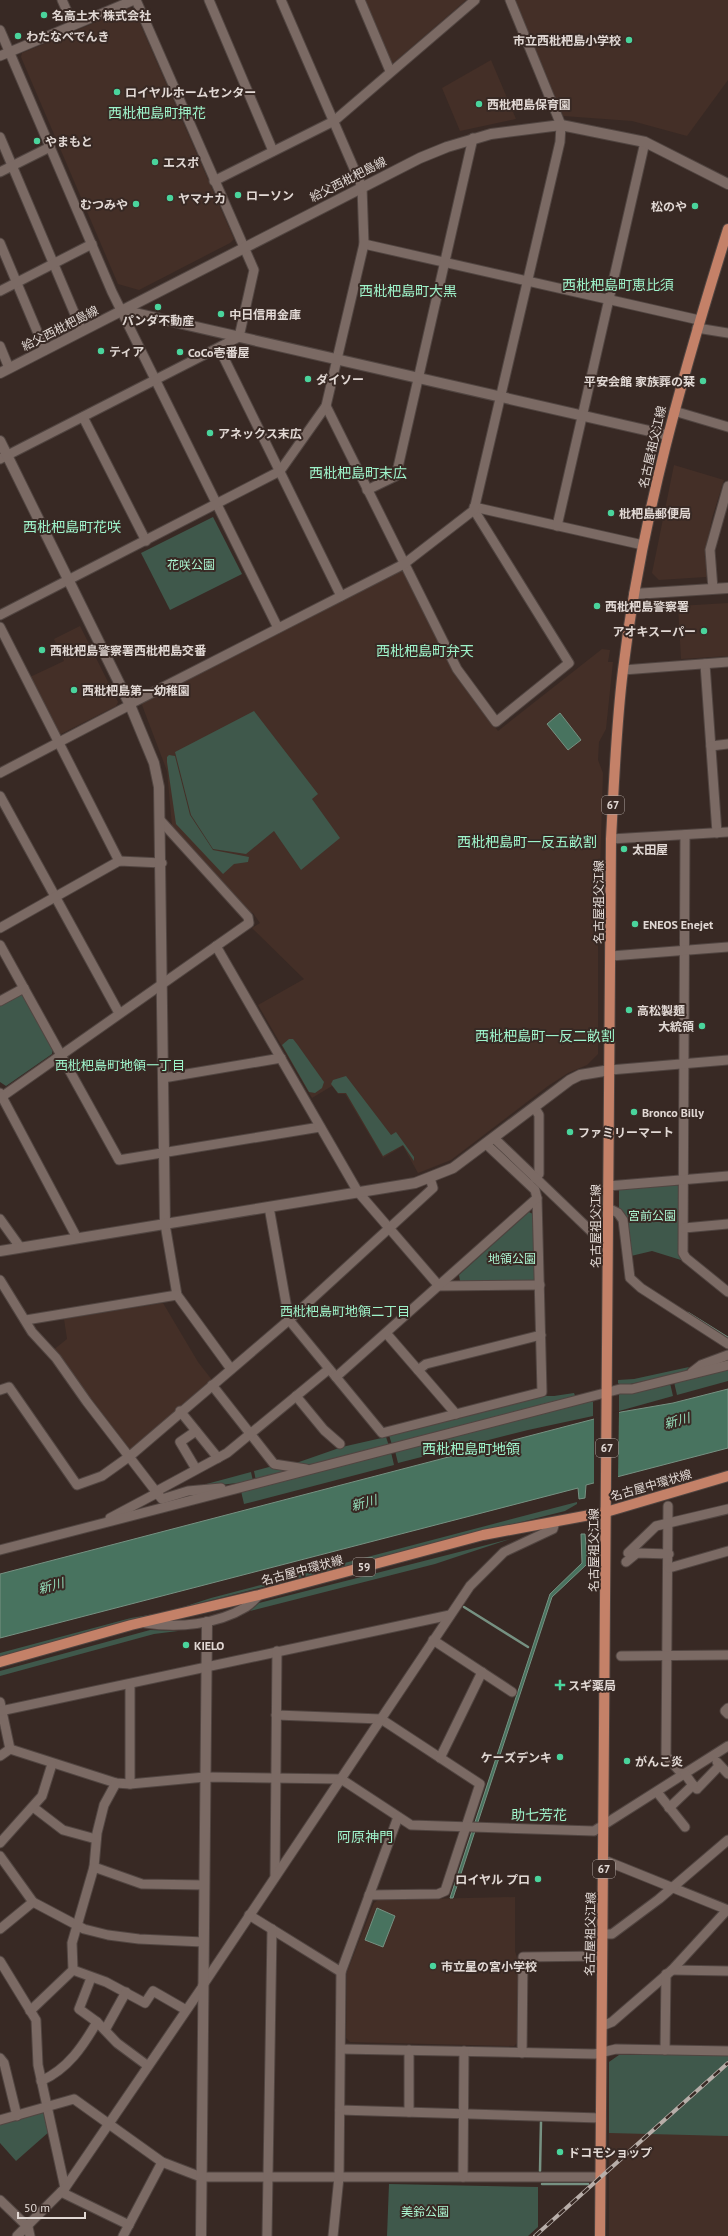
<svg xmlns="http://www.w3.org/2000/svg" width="728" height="2236" font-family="'PT Sans','Noto Sans JP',sans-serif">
	<rect width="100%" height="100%" fill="#382924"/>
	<g fill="#442f27">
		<polygon points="364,0 466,0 393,63 391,62"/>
		<polygon points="514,0 728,0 728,80 687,136 632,121 563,116"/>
		<polygon points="130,8 134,10 234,239 230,243 139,290 118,284 21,57 22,53"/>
		<polygon points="491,60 516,119 460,131 442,88"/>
		<polygon points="674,465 724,480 712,518 706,551 708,574 706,577 659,580 652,573"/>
		<polygon points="403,569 456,676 498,731 602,649 610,650 608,662 613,662 606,729 599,742 598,760 603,773 598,937 598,1054 587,1065 568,1073 548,1086 451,1160 418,1173 403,1146 383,1158 345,1094 338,1094 332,1086 312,1098 258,1005 304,979 252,928 260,923 253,913 250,912 172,826 167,771 142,705 143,701"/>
		<polygon points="728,603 728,656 681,659 678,606"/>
		<polygon points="80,626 118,702 116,706 61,734 57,731 30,677 64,661 54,639"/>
		<polygon points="163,1303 198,1362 212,1380 132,1451 125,1449 52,1351 67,1339 64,1319"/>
		<polygon points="515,1897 515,1951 518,1961 518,2042 514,2046 350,2042 346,2038 347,1972 374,1903 378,1900"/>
		<polygon points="619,2055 728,2055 728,2236 609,2236 609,2062"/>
	</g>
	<g fill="#3f584b">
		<polygon points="213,517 242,574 170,610 141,553"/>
		<polygon points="254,711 318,794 312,799 340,838 301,870 274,831 246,854 213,849 191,815 175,752"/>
		<polygon points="169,755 175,756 190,815 213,850 249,857 248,862 234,864 223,874 176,824 167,762 167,757"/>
		<polygon points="19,993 24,994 53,1048 52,1054 6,1086 0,1082 0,1004"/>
		<polygon points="289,1039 293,1039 297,1044 324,1082 322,1088 315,1093 309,1092 282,1045"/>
		<polygon points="346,1076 391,1135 396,1132 414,1157 414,1161 403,1145 383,1156 346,1093 338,1093 331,1084 333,1080"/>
		<polygon points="677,1185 681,1188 681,1260 652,1251 631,1256 619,1209 619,1189"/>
		<polygon points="529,1212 535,1215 536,1278 533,1281 460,1281 459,1275"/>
		<polygon points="689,1367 685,1372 621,1386 618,1383 618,1380 634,1379"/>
		<polygon points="728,1368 728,1381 677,1395 674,1382"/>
		<polygon points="670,1383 673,1396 619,1411 619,1392 631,1394"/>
		<polygon points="574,1393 576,1398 392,1445 389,1435 546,1396 554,1396"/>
		<polygon points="590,1401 593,1402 593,1416 528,1430 398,1463 395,1451"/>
		<polygon points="386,1437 389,1446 308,1466 278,1463 299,1462 342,1447"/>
		<polygon points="391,1452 394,1465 244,1504 241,1491"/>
		<polygon points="273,1466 299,1469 256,1481 254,1471"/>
		<polygon points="251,1472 253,1481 188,1489"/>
		<polygon points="577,1502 577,1504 565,1511 180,1608 211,1598"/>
		<polygon points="510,1539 435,1564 250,1611 259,1603"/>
		<polygon points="160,1613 0,1657 0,1653 131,1618"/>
		<polygon points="150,1630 178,1631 154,1634 0,1676 0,1671"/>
		<polygon points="619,2055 728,2055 728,2136 609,2133 609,2062"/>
		<polygon points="44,2111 50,2131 16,2161 0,2143 0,2124"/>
		<polygon points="389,2184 538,2187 538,2227 528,2236 387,2236"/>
	</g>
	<g fill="#48735f" stroke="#769182">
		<polygon points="560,713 581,740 568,750 547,724"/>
		<polygon points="728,1389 728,1448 586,1485 585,1498 579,1499 578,1488 0,1638 0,1574 621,1412 673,1403"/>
		<polygon points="581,1534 585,1534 587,1557 591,1557 592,1562 586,1565 552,1597 453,1898 450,1898 550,1594 582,1563"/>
		<polygon points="377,1908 395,1916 383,1947 365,1940"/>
	</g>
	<polygon fill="#382924" points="619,1411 618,1479 594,1485 594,1418"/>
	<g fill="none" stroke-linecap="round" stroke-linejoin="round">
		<g stroke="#769182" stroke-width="2.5">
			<polyline points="592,1237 596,1241"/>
			<polyline points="688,1313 728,1338"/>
			<polyline points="464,1607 528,1647"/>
			<polyline points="540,2171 541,2122"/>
			<polyline points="542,2184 588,2184"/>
		</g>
		<g stroke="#514541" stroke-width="11">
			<g id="street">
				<polyline points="62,0 73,25"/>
				<polyline points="209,0 273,151"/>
				<polyline points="360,0 390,71"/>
				<polyline points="0,30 112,292 278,628"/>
				<polyline points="0,56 134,0"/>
				<polyline points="0,137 82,331"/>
				<polyline points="0,172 50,147"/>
				<polyline points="214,181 334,121 475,0"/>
				<polyline points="0,243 45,350"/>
				<polyline points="364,244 699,320"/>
				<polyline points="0,291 92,244"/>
				<polyline points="697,328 728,333"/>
				<polyline points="0,346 9,368"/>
				<polyline points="219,348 341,596"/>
				<polyline points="326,406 457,669 496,722 569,663 474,510"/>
				<polyline points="674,411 728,427"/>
				<polyline points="83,417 146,541"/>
				<polyline points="0,459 239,337 254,270 136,0"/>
				<polyline points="367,490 396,476 473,138"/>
				<polyline points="474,507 643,545"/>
				<polyline points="557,526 645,142"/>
				<polyline points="713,589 710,550 728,486"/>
				<polyline points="0,615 280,471 326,406 364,244 362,187 281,0"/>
				<polyline points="0,627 119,861"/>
				<polyline points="705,664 717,833"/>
				<polyline points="623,670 728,662"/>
				<polyline points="130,704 404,564 474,510 560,142 561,125 510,0"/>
				<polyline points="711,746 728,744"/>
				<polyline points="0,773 130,705"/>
				<polyline points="0,796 119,1013"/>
				<polyline points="685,835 683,1253 686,1258 728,1292"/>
				<polyline points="611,839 728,832"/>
				<polyline points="0,928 119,861 162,863"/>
				<polyline points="0,945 119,1160 320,1127"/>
				<polyline points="216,946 358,1192 439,1286 540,1285"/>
				<polyline points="611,956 728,947"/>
				<polyline points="0,1001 24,988"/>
				<polyline points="610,1070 728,1060"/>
				<polyline points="163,1078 281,1058"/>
				<polyline points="0,1093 77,1238"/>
				<polyline points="0,1098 249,923 248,917 161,821"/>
				<polyline points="534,1107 539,1115 539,1174 535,1178"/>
				<polyline points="494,1138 595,1235"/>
				<polyline points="608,1186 728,1176"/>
				<polyline points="269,1207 289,1320 382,1433 542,1392 537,1198 535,1190 486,1144"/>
				<polyline points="608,1208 618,1213 623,1220 630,1278 641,1288 728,1344"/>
				<polyline points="0,1219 20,1247"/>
				<polyline points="165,1224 177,1295 231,1369"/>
				<polyline points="684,1228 728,1224"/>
				<polyline points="0,1280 32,1332 56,1358 87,1402 157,1493 162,1499 188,1491 221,1488"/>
				<polyline points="26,1320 177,1295"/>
				<polyline points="386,1333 456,1414"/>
				<polyline points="418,1370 426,1364 541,1335"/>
				<polyline points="692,1372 701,1365 728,1355"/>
				<polyline points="336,1377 537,1198"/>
				<polyline points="212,1385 274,1464 306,1469"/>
				<polyline points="0,1390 9,1387 77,1485 102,1476 130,1456 289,1320 433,1188 430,1178"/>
				<polyline points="296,1396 324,1430 340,1444"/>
				<polyline points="180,1411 218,1458"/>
				<polyline points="196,1469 180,1442 196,1431"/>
				<polyline points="155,1492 227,1453 329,1369"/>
				<polyline points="668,1506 666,1756 683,1775"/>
				<polyline points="110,1518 157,1493"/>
				<polyline points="0,1550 620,1389 632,1389 728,1365"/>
				<polyline points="628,1553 656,1526 728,1509"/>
				<polyline points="626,1562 637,1553 669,1554"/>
				<polyline points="669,1568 728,1551"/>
				<path d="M145,1623C178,1628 216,1625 246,1607C251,1604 255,1599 259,1595"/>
				<polyline points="433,1640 512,1692"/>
				<polyline points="621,1656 728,1655"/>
				<polyline points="0,1702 10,1749"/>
				<polyline points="728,1708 725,1711 728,1714"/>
				<path d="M0,1711C150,1678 300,1646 450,1615"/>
				<polyline points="276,1715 381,1719 480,1784 445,1891 438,1894 369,1895"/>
				<polyline points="10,1749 116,1783 130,1784 205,1777 341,1779 411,1825 594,1831 728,1746"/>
				<polyline points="0,1756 10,1749"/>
				<polyline points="440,1758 482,1672"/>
				<polyline points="717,1762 728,1774"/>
				<polyline points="130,1784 130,1684"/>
				<polyline points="693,1785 697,1789 719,1766"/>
				<polyline points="657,1792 685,1827"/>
				<polyline points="33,1807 63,1830 96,1839"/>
				<polyline points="669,1808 693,1785 685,1774"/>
				<polyline points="0,1843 42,1796 52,1764"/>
				<polyline points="0,1856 33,1902 84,1929 108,1935 139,1939 203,1942"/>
				<polyline points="604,1860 728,1910"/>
				<polyline points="94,1867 142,1884 204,1885"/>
				<polyline points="275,1875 277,1651"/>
				<polyline points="249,1915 341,1972"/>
				<polyline points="0,1929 33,1902"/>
				<polyline points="602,1934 612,1934 659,1899 728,1840"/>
				<polyline points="0,1961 36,2020 38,2065 65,2188"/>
				<polyline points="73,1970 106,1982 145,2003 153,1991 186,2010"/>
				<polyline points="672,1970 728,1971"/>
				<polyline points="91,1978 79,2009 97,2022 117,2043 148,2066"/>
				<polyline points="203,1985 470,1586 504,1552 553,1529 555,1522"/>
				<polyline points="30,2011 73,1970 72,1943 94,1867 97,1833 104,1805 116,1783"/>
				<polyline points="602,2026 612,2022 672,1970 727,1910"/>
				<polyline points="105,2030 126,1992"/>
				<polyline points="341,2049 595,2054 616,2049 728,2051"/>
				<polyline points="665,2050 666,1974"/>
				<polyline points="522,2053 523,1957 602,1956"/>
				<polyline points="0,2058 4,2063 17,2116"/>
				<path d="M41,2081C68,2069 83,2046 97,2022"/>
				<polyline points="340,2110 601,2118"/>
				<polyline points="409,2112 409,2050"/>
				<polyline points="0,2120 74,2099 162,2162 201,2177 600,2177"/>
				<polyline points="463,2177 464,2051"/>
				<polyline points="61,2192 129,2225"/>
				<polyline points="0,2200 28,2227 30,2236"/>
				<polyline points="17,2236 65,2188 203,1986"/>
				<polyline points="123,2236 162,2162"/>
				<polyline points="267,2236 272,1929"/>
				<polyline points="333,2236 339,2177 341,1972 398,1817"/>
			</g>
		</g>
		<g stroke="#514541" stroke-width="12">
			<g id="secondary">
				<polyline points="122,310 667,435"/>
				<polyline points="0,373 420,158 447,147 491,134 561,125 645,142 728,184"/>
				<polyline points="0,441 130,705 154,763 159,787 165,1224"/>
				<polyline points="634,594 728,588"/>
				<polyline points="0,1251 415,1183 453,1168 570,1080 580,1075 610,1070"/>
				<polyline points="201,2236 207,1622"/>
			</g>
		</g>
		<g stroke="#514541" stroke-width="12">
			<g id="primary">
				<polyline points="0,1662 131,1625 259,1595 483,1535 606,1512 728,1476"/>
				<path d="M600,2236L611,839C614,783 616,726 623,670C641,519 683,373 728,229"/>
			</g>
		</g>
		<use href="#street" stroke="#7b6a64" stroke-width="9"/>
		<use href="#secondary" stroke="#7b6a64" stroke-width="10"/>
		<use href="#primary" stroke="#c48168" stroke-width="10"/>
		<g stroke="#b8aea9" stroke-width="4">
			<polyline id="rail" points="535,2236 728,2063"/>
		</g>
		<use href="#rail" stroke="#382924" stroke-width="2.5" stroke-dasharray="8" stroke-linecap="butt"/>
	</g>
	<g fill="#4ad49c" stroke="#382924" stroke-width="1.5">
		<circle cx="44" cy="15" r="4"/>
		<circle cx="18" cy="36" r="4"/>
		<circle cx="629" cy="40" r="4"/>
		<circle cx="117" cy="92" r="4"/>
		<circle cx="479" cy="104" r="4"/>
		<circle cx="37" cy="141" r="4"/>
		<circle cx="155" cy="162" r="4"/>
		<circle cx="238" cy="195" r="4"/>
		<circle cx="170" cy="198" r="4"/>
		<circle cx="136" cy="204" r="4"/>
		<circle cx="695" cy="206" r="4"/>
		<circle cx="158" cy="307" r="4"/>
		<circle cx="221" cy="314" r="4"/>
		<circle cx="101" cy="351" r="4"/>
		<circle cx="180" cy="352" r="4"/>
		<circle cx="308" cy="379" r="4"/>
		<circle cx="703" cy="381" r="4"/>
		<circle cx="210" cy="433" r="4"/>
		<circle cx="611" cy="513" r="4"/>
		<circle cx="597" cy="606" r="4"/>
		<circle cx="704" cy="631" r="4"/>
		<circle cx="42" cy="650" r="4"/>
		<circle cx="74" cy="690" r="4"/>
		<circle cx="624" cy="849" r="4"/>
		<circle cx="635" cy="924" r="4"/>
		<circle cx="629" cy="1010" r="4"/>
		<circle cx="702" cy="1026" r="4"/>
		<circle cx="634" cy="1112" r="4"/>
		<circle cx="570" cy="1132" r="4"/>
		<circle cx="186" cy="1645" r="4"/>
		<path d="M558 1679h4v4h4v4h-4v4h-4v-4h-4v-4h4z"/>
		<circle cx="560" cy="1757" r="4"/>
		<circle cx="627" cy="1761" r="4"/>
		<circle cx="538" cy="1879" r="4"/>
		<circle cx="433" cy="1966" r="4"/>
		<circle cx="560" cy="2152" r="4"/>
	</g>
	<g text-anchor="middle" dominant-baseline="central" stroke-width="4" stroke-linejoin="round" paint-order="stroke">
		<g fill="#382924" stroke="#aea49f" stroke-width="1">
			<rect x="602" y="796" width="22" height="18" rx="3"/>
			<rect x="596" y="1439" width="22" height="18" rx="3"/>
			<rect x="353" y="1558" width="22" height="18" rx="3"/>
			<rect x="593" y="1860" width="22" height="18" rx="3"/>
		</g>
		<g font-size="11" font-weight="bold" fill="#e1d8d4">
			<text x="613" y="805">67</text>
			<text x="607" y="1448">67</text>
			<text x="364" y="1567">59</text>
			<text x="604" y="1869">67</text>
		</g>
		<g font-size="12" font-weight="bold" fill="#e1d8d4" stroke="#382924" text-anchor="start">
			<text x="52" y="15">名高土木 株式会社</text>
			<text x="26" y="36">わたなべでんき</text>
			<text x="621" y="40" text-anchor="end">市立西枇杷島小学校</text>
			<text x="125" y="92">ロイヤルホームセンター</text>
			<text x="487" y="104">西枇杷島保育園</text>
			<text x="45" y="141">やまもと</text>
			<text x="163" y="162">エスポ</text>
			<text x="246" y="195">ローソン</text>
			<text x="178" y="198">ヤマナカ</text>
			<text x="128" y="204" text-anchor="end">むつみや</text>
			<text x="687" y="206" text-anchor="end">松のや</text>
			<text x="229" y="314">中日信用金庫</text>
			<text x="158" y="320" text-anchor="middle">パンダ不動産</text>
			<text x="109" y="351">ティア</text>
			<text x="188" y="352">CoCo壱番屋</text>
			<text x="316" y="379">ダイソー</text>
			<text x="695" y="381" text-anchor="end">平安会館 家族葬の栞</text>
			<text x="218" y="433">アネックス末広</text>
			<text x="619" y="513">枇杷島郵便局</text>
			<text x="605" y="606">西枇杷島警察署</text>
			<text x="696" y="631" text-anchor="end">アオキスーパー</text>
			<text x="50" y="650">西枇杷島警察署西枇杷島交番</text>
			<text x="82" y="690">西枇杷島第一幼稚園</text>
			<text x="632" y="849">太田屋</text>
			<text x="643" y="924">ENEOS Enejet</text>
			<text x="637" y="1010">高松製麺</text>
			<text x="694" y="1026" text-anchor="end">大統領</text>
			<text x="642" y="1112">Bronco Billy</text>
			<text x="578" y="1132">ファミリーマート</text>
			<text x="194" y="1645">KIELO</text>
			<text x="568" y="1685">スギ薬局</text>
			<text x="552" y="1757" text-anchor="end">ケーズデンキ</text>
			<text x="635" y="1761">がんこ炎</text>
			<text x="530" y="1879" text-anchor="end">ロイヤル プロ</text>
			<text x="441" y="1966">市立星の宮小学校</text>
			<text x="568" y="2152">ドコモショップ</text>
		</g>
		<g font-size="12" fill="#e1d8d4" stroke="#382924">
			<text transform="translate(348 179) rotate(-27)">給父西枇杷島線</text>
			<text transform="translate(60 328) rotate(-27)">給父西枇杷島線</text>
			<text transform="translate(652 447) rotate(-77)">名古屋祖父江線</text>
			<text transform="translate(598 902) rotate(-90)">名古屋祖父江線</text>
			<text transform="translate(595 1226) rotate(-90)">名古屋祖父江線</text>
			<text transform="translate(651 1485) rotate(-16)">名古屋中環状線</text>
			<text transform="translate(593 1550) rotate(-90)">名古屋祖父江線</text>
			<text transform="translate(302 1570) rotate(-15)">名古屋中環状線</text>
			<text transform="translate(590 1934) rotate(-89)">名古屋祖父江線</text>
		</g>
		<g font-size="12" fill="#abf4d0" stroke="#382924">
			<text x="191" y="564">花咲公園</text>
			<text x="652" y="1215">宮前公園</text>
			<text x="512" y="1258">地領公園</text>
			<text x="425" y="2211">美鈴公園</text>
		</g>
		<g font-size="13" fill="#9ef3ca" stroke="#382924">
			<text x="120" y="1065">西枇杷島町地領一丁目</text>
			<text x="345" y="1311">西枇杷島町地領二丁目</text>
		</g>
		<g font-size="13" font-style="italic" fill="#93dbb8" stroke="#382924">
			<text transform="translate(677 1421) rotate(-15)">新川</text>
			<text transform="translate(364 1503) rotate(-15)">新川</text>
			<text transform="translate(51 1586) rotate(-15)">新川</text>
		</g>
		<g font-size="14" fill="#9ef3ca" stroke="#382924">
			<text x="157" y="113">西枇杷島町押花</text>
			<text x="618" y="285">西枇杷島町恵比須</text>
			<text x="408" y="291">西枇杷島町大黒</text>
			<text x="358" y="473">西枇杷島町末広</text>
			<text x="72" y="527">西枇杷島町花咲</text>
			<text x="425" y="651">西枇杷島町弁天</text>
			<text x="527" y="842">西枇杷島町一反五畝割</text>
			<text x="545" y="1036">西枇杷島町一反二畝割</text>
			<text x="471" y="1449">西枇杷島町地領</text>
			<text x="539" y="1815">助七芳花</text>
			<text x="365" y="1837">阿原神門</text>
		</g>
	</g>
	<path d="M18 2212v6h67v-6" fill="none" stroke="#e1d8d4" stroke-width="2"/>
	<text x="24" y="2212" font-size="12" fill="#e1d8d4" stroke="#382924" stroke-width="3" paint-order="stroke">50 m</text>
</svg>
